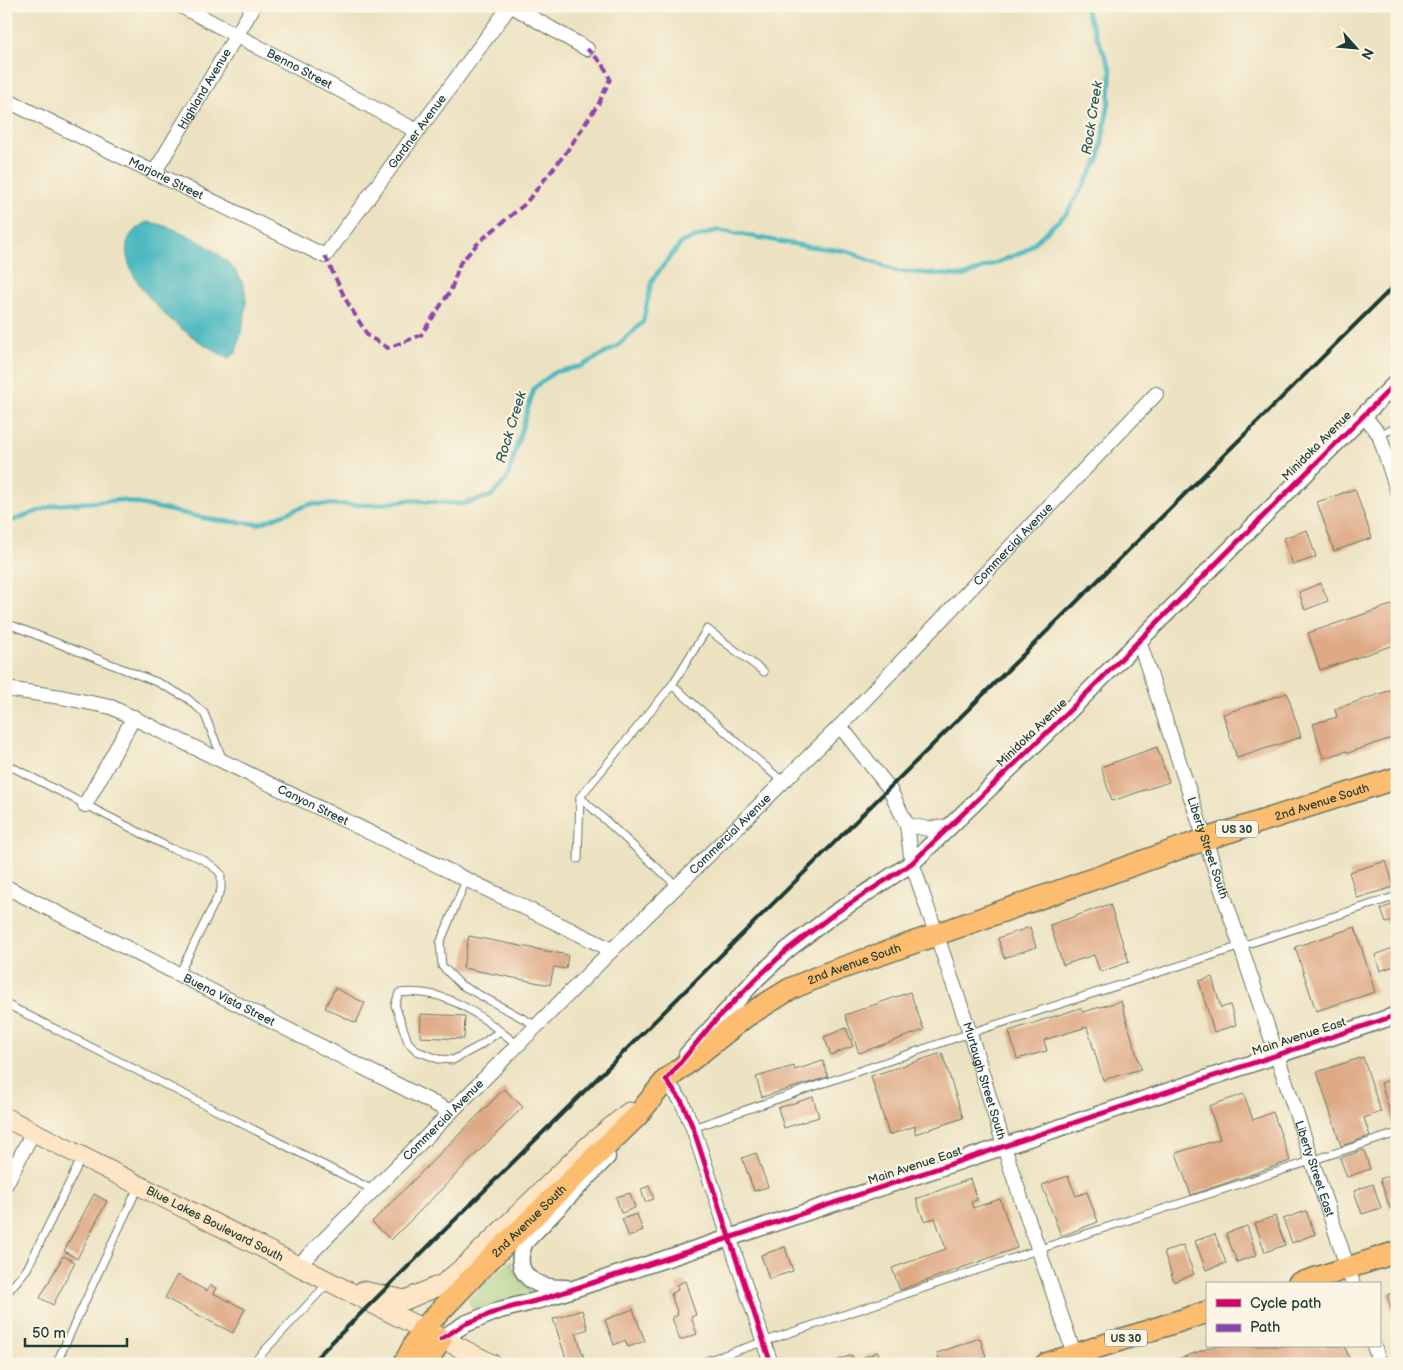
<svg xmlns="http://www.w3.org/2000/svg" width="1403" height="1370" font-family="'Balsamiq Sans',sans-serif">
	<rect width="100%" height="100%" fill="#fcf5e5"/>
	<filter id="ink" filterUnits="userSpaceOnUse"><feTurbulence type="fractalNoise" baseFrequency=".02" numOctaves="2"/><feDisplacementMap in="SourceGraphic" scale="10" xChannelSelector="R" yChannelSelector="G"/><feConvolveMatrix kernelMatrix="1 2 1 2 8 2 1 2 1" color-interpolation-filters="sRGB"/></filter>
	<filter id="wash" filterUnits="userSpaceOnUse"><feTurbulence type="fractalNoise" baseFrequency=".0096" numOctaves="4" result="noise"/><feDisplacementMap in="SourceGraphic" scale="20" xChannelSelector="R" yChannelSelector="G"/><feGaussianBlur stdDeviation="1.12" result="paint"/><feColorMatrix in="noise" values="0 0 0 0 0 0 0 0 0 0 0 0 0 0 0 0 0 1.4 0 .05"/><feComposite in="paint" operator="in"/></filter>
	<g filter="url(#wash)">
		<rect width="100%" height="100%" fill="#ece2c1"/>
		<path fill="#9fca76" stroke="#5f8455" d="M511,1261C515,1279 523,1279 531,1293L529,1297L473,1308L468,1300Z"/>
		<path fill="#48b8bf" stroke="#347a7a" d="M147,222C176,225 232,254 243,284C251,305 241,331 236,353L228,358C212,350 196,340 182,329C155,309 95,246 147,222Z"/>
		<g fill="none" stroke-linecap="round" stroke-linejoin="round">
			<polyline stroke="#48b8bf" stroke-width="4.5" points="6,523 55,505 121,500 214,520 259,524 310,504 375,505 410,500 462,504 491,496 507,479 534,388 555,372 582,366 616,347 643,322 652,280 682,242 718,230 804,246 847,251 896,271 964,276 1025,251 1067,213 1099,159 1109,102 1111,70 1084,6"/>
		</g>
		<g id="blocks">
			<g fill="#dea985">
				<polygon points="1355,489 1372,538 1334,551 1317,502"/>
				<polygon points="1307,530 1316,557 1293,565 1284,538"/>
				<polygon points="1321,583 1328,601 1305,610 1299,592"/>
				<polygon points="1397,603 1397,644 1320,670 1308,633"/>
				<polygon points="1397,688 1397,736 1348,753 1347,751 1323,758 1313,724 1337,717 1335,709"/>
				<polygon points="1287,693 1301,737 1237,758 1223,714"/>
				<polygon points="1157,747 1169,782 1112,801 1101,767"/>
				<polygon points="1386,861 1394,887 1357,898 1349,872"/>
				<polygon points="1397,903 1397,919 1386,923 1381,909"/>
				<polygon points="1110,904 1129,962 1100,972 1094,955 1063,965 1050,925"/>
				<polygon points="1030,927 1036,947 1004,958 998,938"/>
				<polygon points="1355,927 1375,992 1316,1011 1295,947"/>
				<polygon points="469,936 568,955 566,969 554,967 550,985 463,968"/>
				<polygon points="1397,946 1397,965 1380,971 1375,955"/>
				<polygon points="1212,977 1221,1008 1230,1005 1236,1025 1214,1032 1199,981"/>
				<polygon points="335,988 365,1003 356,1023 325,1008"/>
				<polygon points="910,992 924,1030 859,1053 845,1015"/>
				<polygon points="1121,1001 1141,1069 1103,1080 1087,1027 1044,1040 1047,1051 1017,1059 1009,1031 1080,1008 1083,1012"/>
				<polygon points="421,1014 465,1016 464,1039 420,1037"/>
				<polygon points="846,1028 853,1046 831,1055 824,1037"/>
				<polygon points="942,1053 963,1118 915,1134 915,1126 889,1135 871,1076"/>
				<polygon points="1363,1057 1381,1112 1364,1118 1370,1136 1341,1146 1317,1072"/>
				<polygon points="823,1061 828,1077 762,1097 756,1077 794,1066 795,1070"/>
				<polygon points="1397,1078 1397,1125 1394,1126 1381,1083"/>
				<polygon points="504,1089 523,1107 391,1240 372,1222"/>
				<polygon points="1244,1094 1253,1120 1273,1112 1290,1161 1191,1195 1176,1153 1220,1139 1209,1106"/>
				<polygon points="813,1097 819,1117 784,1128 778,1108"/>
				<polygon points="1364,1150 1370,1169 1347,1177 1340,1158"/>
				<polygon points="756,1153 768,1187 754,1191 742,1158"/>
				<polygon points="1397,1173 1397,1206 1390,1208 1380,1179"/>
				<polygon points="1068,1176 1076,1196 1087,1192 1098,1222 1061,1236 1042,1185"/>
				<polygon points="970,1179 977,1200 971,1202 973,1208 1000,1199 1017,1248 900,1290 892,1268 946,1249 935,1218 924,1221 916,1199"/>
				<polygon points="1373,1184 1381,1208 1362,1214 1354,1191"/>
				<polygon points="649,1186 654,1199 645,1202 641,1189"/>
				<polygon points="630,1193 635,1208 621,1213 616,1197"/>
				<polygon points="94,1194 107,1201 77,1259 64,1251"/>
				<polygon points="1306,1211 1315,1234 1292,1243 1283,1219"/>
				<polygon points="637,1214 643,1231 629,1237 622,1219"/>
				<polygon points="1275,1216 1285,1245 1265,1252 1255,1223"/>
				<polygon points="1247,1226 1257,1255 1237,1262 1226,1233"/>
				<polygon points="1215,1234 1226,1263 1206,1270 1195,1241"/>
				<polygon points="1183,1245 1194,1274 1174,1282 1164,1252"/>
				<polygon points="785,1247 793,1271 769,1279 761,1255"/>
				<polygon points="63,1256 75,1262 53,1305 40,1298"/>
				<polygon points="177,1275 207,1291 210,1285 216,1288 213,1293 245,1309 233,1333 165,1298"/>
				<polygon points="685,1281 696,1315 691,1317 697,1334 680,1340 672,1318 678,1315 671,1294 678,1290 676,1285"/>
				<polygon points="1397,1291 1397,1321 1395,1322 1387,1295"/>
				<polygon points="633,1309 645,1341 628,1347 625,1340 614,1345 605,1320"/>
				<polygon points="582,1310 588,1329 576,1333 584,1358 568,1364 553,1319"/>
				<polygon points="980,1338 986,1357 965,1364 941,1364 937,1353"/>
				<polygon points="1214,1346 1345,1346 1351,1364 1165,1364"/>
				<polygon points="878,1352 882,1364 865,1364 862,1358"/>
				<polygon points="852,1355 855,1364 833,1364 832,1362"/>
			</g>
		</g>
	</g>
	<g filter="url(#ink)">
		<use href="#blocks" fill-opacity="0" stroke="#677765" stroke-width="1"/>
		<g fill="none" stroke-linecap="round" stroke-linejoin="round">
			<g stroke="#677765" stroke-width="9">
				<g id="service">
					<polyline points="1379,434 1397,428"/>
					<polyline points="6,623 159,683 187,698 204,713 223,760"/>
					<polyline points="764,672 707,629 672,685 783,782"/>
					<polyline points="672,685 580,797 677,886"/>
					<path d="M6,764L172,849C192,854 207,859 221,874V890L179,974"/>
					<polyline points="578,859 580,797"/>
					<polyline points="467,878 440,943 442,966 461,985 537,1026"/>
					<polyline points="6,1004 373,1190"/>
					<path d="M500,1031L479,1046L453,1060L438,1059L417,1051L408,1042L395,1005L399,993C448,987 482,1017 518,1045"/>
					<polyline points="693,1128 970,1033 1397,896"/>
					<polyline points="6,1294 27,1269 82,1157"/>
					<polyline points="56,1364 139,1185"/>
					<polyline points="252,1364 329,1282"/>
					<polyline points="697,1364 1052,1245 1397,1133"/>
				</g>
			</g>
			<g stroke="#677765" stroke-width="16">
				<g id="minor">
					<path id="s1" d="M181,6L417,131"/>
					<polyline points="512,6 587,49"/>
					<path id="s2" d="M6,100L325,256L510,6"/>
					<path id="s3" d="M154,173L254,6"/>
					<polyline points="1363,415 1379,434 1397,490"/>
					<path id="s4" d="M1139,641L1353,1284"/>
					<path id="s5" d="M6,689L61,697L111,707L612,950"/>
					<path id="s6" d="M840,726L889,788L907,825L912,863L970,1033L1011,1169L1077,1362"/>
					<polyline points="85,805 134,717"/>
					<polyline points="907,825 929,829 950,826"/>
					<path id="s7" d="M6,887L451,1112"/>
					<polyline points="666,1080 682,1102 693,1128 771,1364"/>
					<polyline points="6,1184 33,1132"/>
					<path id="s8" d="M298,1266L612,950L840,726L1156,394"/>
					<polyline points="1374,1346 1380,1364"/>
				</g>
			</g>
			<g stroke="#677765" stroke-width="19">
				<g id="tertiary">
					<polyline points="687,1055 756,979 787,950 834,914 912,863 1060,720 1397,382"/>
					<path d="M566,1288C536,1289 510,1275 525,1242L607,1157"/>
					<polyline points="441,1339 465,1324 500,1310 543,1299 729,1238 1397,1015"/>
				</g>
			</g>
			<g stroke="#677765" stroke-width="21">
				<g id="secondary">
					<path id="s9" d="M6,1118L492,1364"/>
					<polyline points="363,1291 405,1300 443,1284 466,1265 589,1145 629,1112"/>
				</g>
			</g>
			<g stroke="#677765" stroke-width="24">
				<g id="primary">
					<polyline points="1298,1284 1397,1252"/>
					<path id="s10" d="M404,1364L422,1330L489,1260L637,1116L666,1080L745,1017L790,989L825,974L1206,839L1397,778"/>
					<polyline points="426,1364 441,1339"/>
					<polyline points="1046,1364 1207,1312"/>
				</g>
			</g>
			<use href="#service" stroke="#fff" stroke-width="7"/>
			<use href="#minor" stroke="#fff" stroke-width="14"/>
			<use href="#tertiary" stroke="#fff" stroke-width="16"/>
			<use href="#secondary" stroke="#fee5c5" stroke-width="19"/>
			<use href="#primary" stroke="#fcbd6f" stroke-width="21"/>
			<polyline stroke="#1f3d34" stroke-width="4" points="310,1364 1397,283"/>
			<polyline stroke="#8e44ad" stroke-width="4" stroke-dasharray="8 4" stroke-linecap="butt" points="325,256 346,300 368,336 388,348 421,335 451,290 460,263 480,241 525,204 565,154 599,103 610,79 603,64 587,49"/>
			<g stroke="#fcf5e5" stroke-width="8">
				<g id="cycleway">
					<polyline points="441,1339 465,1324 500,1310 543,1299 729,1238 1397,1015"/>
					<polyline points="771,1364 693,1128 682,1102 666,1080 712,1024 756,979 787,950 834,914 912,863 1060,720 1397,382"/>
				</g>
			</g>
			<use href="#cycleway" stroke="#d6006c" stroke-width="5"/>
		</g>
	</g>
	<g text-anchor="middle" dominant-baseline="central" stroke-width="4.5" stroke-linejoin="round" paint-order="stroke">
		<g fill="#fcf5e5" stroke="#617469" stroke-width="1">
			<rect x="1216" y="820.5" width="42" height="17" rx="4"/>
			<rect x="1105" y="1329.5" width="42" height="17" rx="4"/>
		</g>
		<g font-size="11" font-weight="bold" fill="#1f3d34">
			<text x="1237" y="829">US 30</text>
			<text x="1126" y="1338">US 30</text>
		</g>
		<g font-size="12" fill="#1f3d34" stroke="#fcf5e5">
			<text stroke="none"><textPath href="#s1" startOffset="134">Benno Street</textPath></text>
			<text stroke="none"><textPath href="#s3" startOffset="98">Highland Avenue</textPath></text>
			<text stroke="none"><textPath href="#s2" startOffset="510">Gardner Avenue</textPath></text>
			<text stroke="none"><textPath href="#s2" startOffset="178">Marjorie Street</textPath></text>
			<text transform="translate(1317 446) rotate(-45)">Minidoka Avenue</text>
			<text stroke="none"><textPath href="#s8" startOffset="1016">Commercial Avenue</textPath></text>
			<text transform="translate(1032 733) rotate(-44)">Minidoka Avenue</text>
			<text stroke="none"><textPath href="#s10" startOffset="1106">2nd Avenue South</textPath></text>
			<text stroke="none"><textPath href="#s5" startOffset="331">Canyon Street</textPath></text>
			<text stroke="none"><textPath href="#s8" startOffset="611">Commercial Avenue</textPath></text>
			<text stroke="none"><textPath href="#s4" startOffset="218">Liberty Street South</textPath></text>
			<text stroke="none"><textPath href="#s10" startOffset="611">2nd Avenue South</textPath></text>
			<text stroke="none"><textPath href="#s7" startOffset="250">Buena Vista Street</textPath></text>
			<text transform="translate(1299 1037) rotate(-18)">Main Avenue East</text>
			<text stroke="none"><textPath href="#s6" startOffset="388">Murtaugh Street South</textPath></text>
			<text stroke="none"><textPath href="#s8" startOffset="206">Commercial Avenue</textPath></text>
			<text transform="translate(915 1166) rotate(-18)">Main Avenue East</text>
			<text stroke="none"><textPath href="#s4" startOffset="556">Liberty Street East</textPath></text>
			<text stroke="none"><textPath href="#s10" startOffset="191">2nd Avenue South</textPath></text>
			<text stroke="none"><textPath href="#s9" startOffset="234">Blue Lakes Boulevard South</textPath></text>
		</g>
		<g font-size="14" font-style="italic" fill="#295c57" stroke="#fcf5e5">
			<text transform="translate(1092 118) rotate(-81)">Rock Creek</text>
			<text transform="translate(511 427) rotate(-73)">Rock Creek</text>
		</g>
	</g>
	<rect width="1403" height="1370" fill="none" stroke="#fcf5e5" stroke-width="25"/>
	<rect x="1206" y="1282" width="175" height="65" fill="#fcf5e5" stroke="#a4ab9e"/>
	<rect x="1216" y="1299" width="25" height="8" fill="#d6006c" stroke="#a4ab9e"/>
	<text x="1250" y="1308" font-size="15" fill="#1f3d34">Cycle path</text>
	<rect x="1216" y="1324" width="25" height="8" fill="#8e44ad" stroke="#a4ab9e"/>
	<text x="1250" y="1332" font-size="15" fill="#1f3d34">Path</text>
	<g transform="translate(1356 48) rotate(117)" stroke="#fcf5e5" stroke-width="4" paint-order="stroke">
	<path d="M0-4L9 19L0 12L-9 19Z" fill="#1f3d34"/>
	<text y="-8" font-size="14" font-weight="bold" text-anchor="middle" fill="#1f3d34">N</text>
	</g>
	<path d="M25 1338v8h102v-8" fill="none" stroke="#1f3d34" stroke-width="2.5"/>
	<text x="32" y="1338" font-size="15" fill="#1f3d34" stroke="#fcf5e5" stroke-width="4" paint-order="stroke">50 m</text>
</svg>
